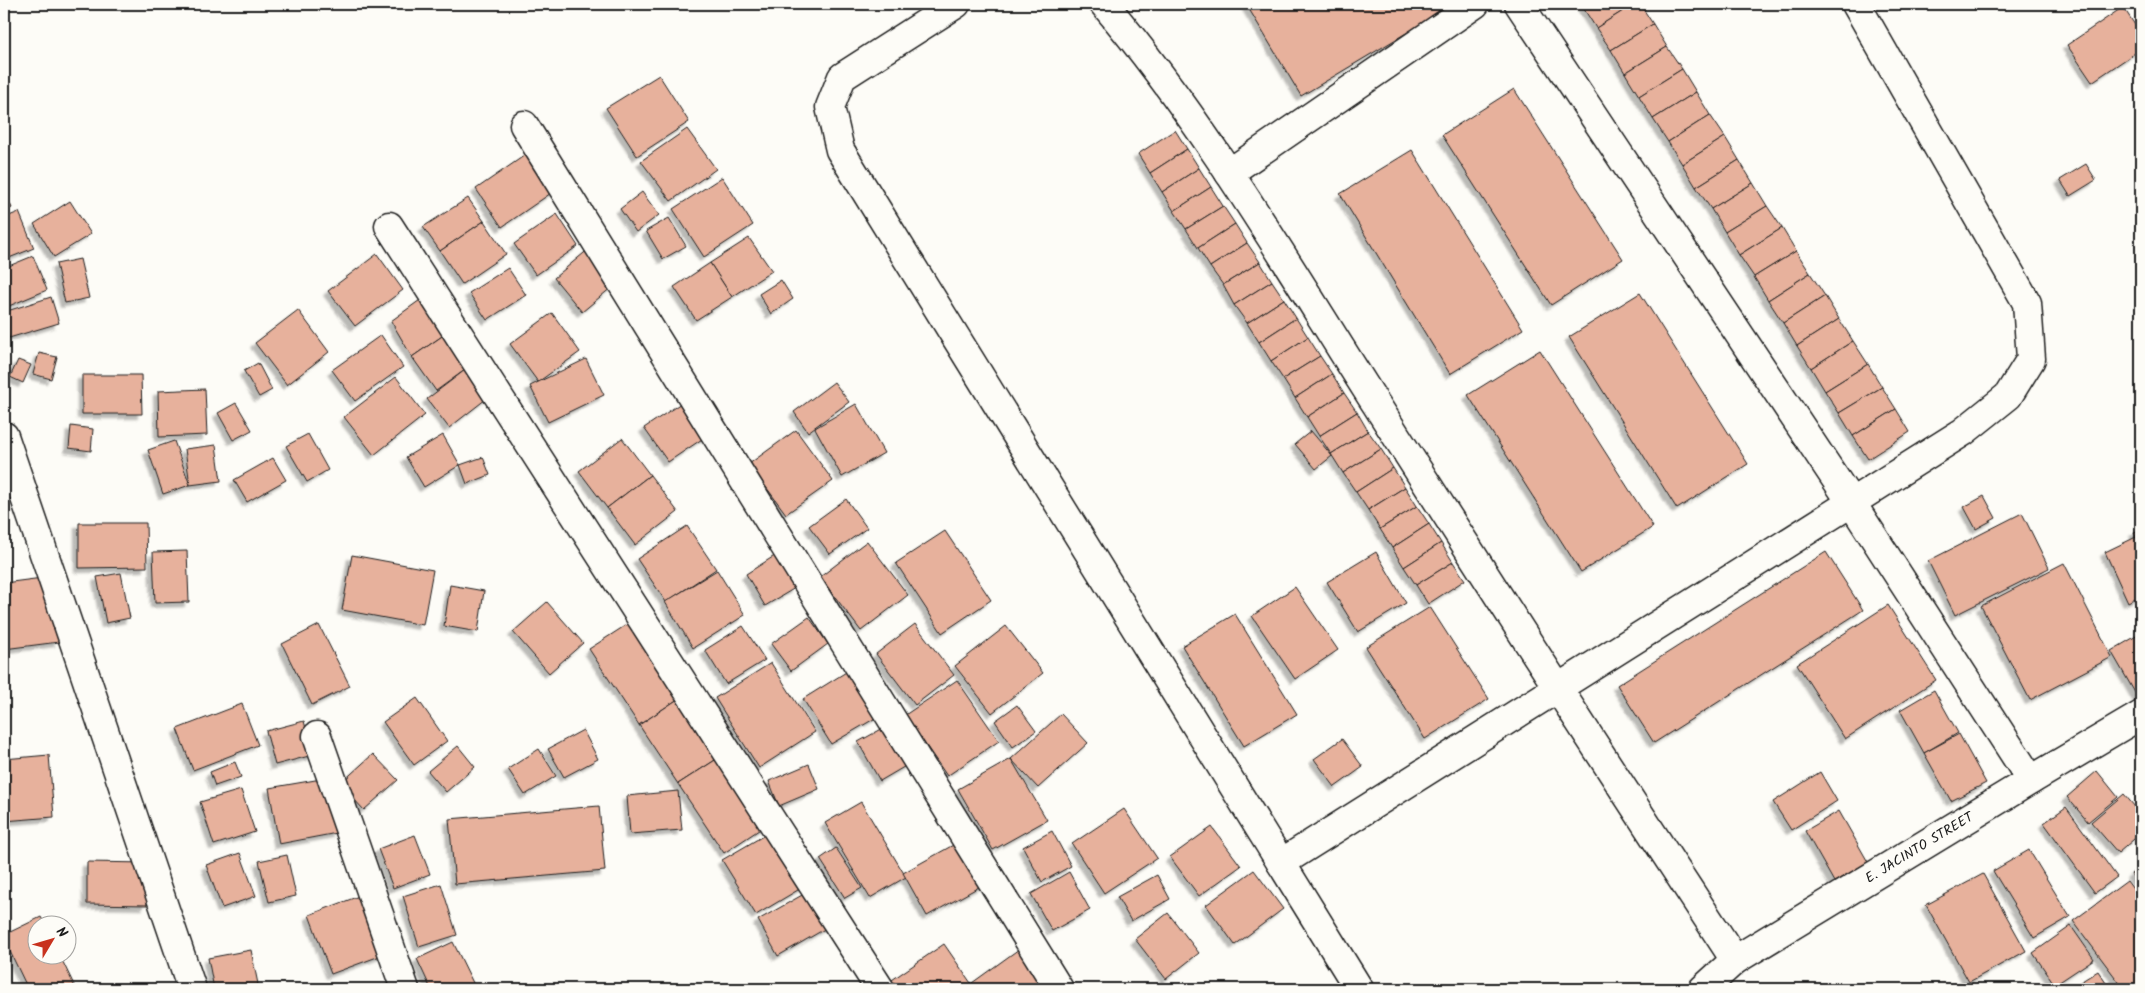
<svg xmlns="http://www.w3.org/2000/svg" width="2145" height="993" font-family="Kalam,sans-serif">
	<defs>
		<filter id="shadow"><feDropShadow dx="-4.5" dy="4.5" stdDeviation="1" flood-color="#0004"/></filter>
	</defs>
	<rect width="100%" height="100%" fill="#fdfcf7"/>
	<filter id="ink" filterUnits="userSpaceOnUse"><feTurbulence type="fractalNoise" baseFrequency=".02" numOctaves="2"/><feDisplacementMap in="SourceGraphic" scale="10" xChannelSelector="R" yChannelSelector="G"/><feConvolveMatrix kernelMatrix="1 2 1 2 8 2 1 2 1" color-interpolation-filters="sRGB"/></filter>
	<g filter="url(#ink)">
		<g fill="#e7b19c" stroke="#1c1c1c" filter="url(#shadow)">
			<polygon points="1246,4 1445,4 1448,8 1301,96"/>
			<polygon points="1585,4 1634,4 1596,28 1582,6"/>
			<polygon points="1634,4 1640,4 1653,24 1611,50 1596,28"/>
			<polygon points="2123,7 2141,34 2141,49 2092,82 2067,45"/>
			<polygon points="1653,24 1667,47 1625,73 1611,50"/>
			<polygon points="1667,47 1682,69 1639,96 1625,73"/>
			<polygon points="1682,69 1696,92 1653,119 1639,96"/>
			<polygon points="659,75 689,122 637,156 606,108"/>
			<polygon points="1514,89 1623,259 1551,305 1442,135"/>
			<polygon points="1696,92 1710,115 1668,142 1653,119"/>
			<polygon points="1710,115 1725,137 1682,164 1668,142"/>
			<polygon points="687,129 716,169 671,201 641,161"/>
			<polygon points="1175,130 1187,149 1150,173 1138,154"/>
			<polygon points="1725,137 1739,160 1696,187 1682,164"/>
			<polygon points="1187,149 1199,168 1162,192 1150,173"/>
			<polygon points="1412,150 1523,329 1450,374 1340,194"/>
			<polygon points="531,151 557,189 502,227 476,189"/>
			<polygon points="1739,160 1753,183 1711,209 1696,187"/>
			<polygon points="2086,164 2096,180 2070,196 2060,180"/>
			<polygon points="1199,168 1211,187 1174,211 1162,192"/>
			<polygon points="722,177 753,225 704,257 673,209"/>
			<polygon points="1753,183 1767,206 1725,232 1711,209"/>
			<polygon points="1211,187 1223,206 1186,229 1174,211"/>
			<polygon points="4,191 12,208 4,212"/>
			<polygon points="642,192 659,215 636,232 620,209"/>
			<polygon points="468,198 484,221 440,251 423,227"/>
			<polygon points="70,201 91,234 54,257 34,224"/>
			<polygon points="1223,206 1235,224 1198,248 1186,229"/>
			<polygon points="1767,206 1782,228 1739,255 1725,232"/>
			<polygon points="19,212 34,248 4,260 4,218"/>
			<polygon points="557,214 578,246 536,275 514,244"/>
			<polygon points="669,218 686,246 663,259 646,231"/>
			<polygon points="484,221 506,254 462,284 440,251"/>
			<polygon points="1235,224 1247,243 1210,267 1198,248"/>
			<polygon points="1782,228 1796,251 1754,277 1739,255"/>
			<polygon points="749,238 772,271 732,297 710,263"/>
			<polygon points="1247,243 1260,262 1223,285 1210,267"/>
			<polygon points="590,248 618,282 582,312 554,278"/>
			<polygon points="1796,251 1810,273 1768,300 1754,277"/>
			<polygon points="377,254 403,290 355,326 328,291"/>
			<polygon points="33,256 47,290 4,308 4,268"/>
			<polygon points="80,259 89,298 65,303 56,264"/>
			<polygon points="1260,262 1272,281 1234,305 1223,285"/>
			<polygon points="710,263 732,297 696,320 674,287"/>
			<polygon points="508,268 526,295 487,320 469,293"/>
			<polygon points="1810,273 1825,296 1783,323 1768,300"/>
			<polygon points="781,280 793,299 771,314 759,294"/>
			<polygon points="1272,281 1284,299 1247,323 1234,305"/>
			<polygon points="1640,293 1748,464 1677,509 1569,337"/>
			<polygon points="427,295 448,332 412,357 391,321"/>
			<polygon points="1825,296 1839,319 1797,346 1783,323"/>
			<polygon points="51,297 59,323 9,338 4,321 4,312"/>
			<polygon points="1284,299 1296,318 1259,342 1247,323"/>
			<polygon points="298,310 329,352 287,385 255,343"/>
			<polygon points="552,313 580,352 538,382 510,344"/>
			<polygon points="1296,318 1308,337 1271,361 1259,342"/>
			<polygon points="1839,319 1853,341 1811,368 1797,346"/>
			<polygon points="448,332 469,367 436,391 412,357"/>
			<polygon points="381,335 403,367 355,401 332,370"/>
			<polygon points="1308,337 1320,356 1283,379 1271,361"/>
			<polygon points="1853,341 1868,364 1825,391 1811,368"/>
			<polygon points="1540,350 1653,527 1581,572 1468,395"/>
			<polygon points="39,353 57,357 51,379 33,374"/>
			<polygon points="1320,356 1332,374 1295,398 1283,379"/>
			<polygon points="586,359 604,395 548,422 530,386"/>
			<polygon points="18,360 31,365 23,383 10,377"/>
			<polygon points="258,363 272,390 259,397 244,371"/>
			<polygon points="1868,364 1882,387 1839,413 1825,391"/>
			<polygon points="469,367 495,392 449,428 427,399"/>
			<polygon points="1332,374 1344,393 1307,417 1295,398"/>
			<polygon points="82,375 141,375 142,414 82,414"/>
			<polygon points="396,377 425,415 374,455 344,417"/>
			<polygon points="834,382 849,402 808,432 794,412"/>
			<polygon points="1882,387 1896,409 1853,436 1839,413"/>
			<polygon points="205,389 207,435 159,437 158,391"/>
			<polygon points="1344,393 1357,412 1319,436 1307,417"/>
			<polygon points="687,399 711,433 668,462 644,428"/>
			<polygon points="236,403 252,430 233,440 218,413"/>
			<polygon points="856,404 884,453 842,477 815,428"/>
			<polygon points="1896,409 1910,432 1868,459 1853,436"/>
			<polygon points="1357,412 1368,431 1331,454 1319,436"/>
			<polygon points="71,426 93,429 91,451 69,448"/>
			<polygon points="796,430 833,481 786,514 749,464"/>
			<polygon points="1311,431 1332,456 1316,469 1295,444"/>
			<polygon points="1368,431 1381,449 1343,473 1331,454"/>
			<polygon points="308,434 328,470 307,482 286,446"/>
			<polygon points="443,435 460,465 424,487 406,457"/>
			<polygon points="622,438 650,475 607,508 579,471"/>
			<polygon points="174,441 190,485 163,494 148,450"/>
			<polygon points="216,445 221,481 190,485 185,449"/>
			<polygon points="1381,449 1393,468 1356,492 1343,473"/>
			<polygon points="483,457 490,475 467,484 460,465"/>
			<polygon points="273,458 286,480 247,502 234,480"/>
			<polygon points="1393,468 1405,487 1368,510 1356,492"/>
			<polygon points="650,475 678,512 635,545 607,508"/>
			<polygon points="1405,487 1417,506 1380,529 1368,510"/>
			<polygon points="1984,496 1996,518 1976,529 1964,507"/>
			<polygon points="846,499 867,528 830,554 809,526"/>
			<polygon points="1417,506 1429,524 1392,548 1380,529"/>
			<polygon points="2022,513 2049,568 1955,615 1928,561"/>
			<polygon points="79,523 146,523 147,567 79,568"/>
			<polygon points="1429,524 1441,543 1404,567 1392,548"/>
			<polygon points="687,526 716,569 666,602 637,559"/>
			<polygon points="2141,529 2141,547 2134,532"/>
			<polygon points="945,531 991,600 942,633 896,563"/>
			<polygon points="2136,537 2141,547 2141,595 2128,602 2105,552"/>
			<polygon points="867,541 908,595 861,631 820,577"/>
			<polygon points="1441,543 1453,562 1416,585 1404,567"/>
			<polygon points="187,551 189,602 155,603 153,552"/>
			<polygon points="1376,552 1406,603 1358,632 1327,582"/>
			<polygon points="1826,552 1863,610 1654,743 1617,685"/>
			<polygon points="352,555 433,570 423,625 342,610"/>
			<polygon points="776,555 795,588 765,606 746,574"/>
			<polygon points="1453,562 1465,580 1428,604 1416,585"/>
			<polygon points="2064,563 2112,657 2030,700 1981,606"/>
			<polygon points="717,570 745,615 693,648 665,602"/>
			<polygon points="121,573 130,618 106,623 97,577"/>
			<polygon points="50,577 59,642 4,649 4,583"/>
			<polygon points="450,585 484,591 478,632 444,626"/>
			<polygon points="1295,587 1338,650 1295,679 1252,616"/>
			<polygon points="547,602 583,643 549,673 513,632"/>
			<polygon points="1888,605 1936,680 1845,739 1797,664"/>
			<polygon points="1430,607 1489,699 1425,739 1366,647"/>
			<polygon points="1235,614 1297,714 1244,746 1182,646"/>
			<polygon points="809,617 828,644 791,671 771,644"/>
			<polygon points="634,620 684,695 639,725 589,649"/>
			<polygon points="915,624 954,675 915,705 876,654"/>
			<polygon points="319,625 350,686 312,705 282,644"/>
			<polygon points="743,626 765,660 726,684 705,650"/>
			<polygon points="1006,626 1043,673 992,713 955,666"/>
			<polygon points="2138,635 2141,640 2141,703 2111,651"/>
			<polygon points="771,663 815,732 759,768 715,698"/>
			<polygon points="851,669 879,716 831,744 803,699"/>
			<polygon points="957,680 999,741 947,776 905,715"/>
			<polygon points="1934,690 1958,733 1924,753 1900,710"/>
			<polygon points="684,695 723,755 678,784 639,725"/>
			<polygon points="417,698 447,741 414,765 383,722"/>
			<polygon points="242,704 258,745 193,770 177,729"/>
			<polygon points="1017,705 1036,731 1013,747 995,721"/>
			<polygon points="1061,714 1088,743 1038,788 1011,759"/>
			<polygon points="304,721 313,755 275,765 266,731"/>
			<polygon points="887,726 909,764 880,781 858,742"/>
			<polygon points="583,730 598,759 564,777 548,749"/>
			<polygon points="1959,734 1986,783 1951,801 1924,753"/>
			<polygon points="1342,739 1363,767 1335,787 1314,759"/>
			<polygon points="458,746 475,767 446,792 428,771"/>
			<polygon points="539,749 556,776 525,795 508,769"/>
			<polygon points="373,754 398,780 364,810 340,784"/>
			<polygon points="49,755 54,817 4,821 4,759"/>
			<polygon points="723,755 768,824 724,853 678,784"/>
			<polygon points="1011,759 1047,820 993,850 958,789"/>
			<polygon points="235,762 241,777 215,786 210,772"/>
			<polygon points="809,764 819,789 779,806 769,781"/>
			<polygon points="2097,771 2118,797 2088,822 2067,797"/>
			<polygon points="1820,772 1837,801 1791,830 1773,802"/>
			<polygon points="327,778 337,833 279,844 269,788"/>
			<polygon points="241,790 255,832 214,845 200,802"/>
			<polygon points="678,791 682,830 630,834 627,796"/>
			<polygon points="2124,794 2141,814 2141,833 2118,853 2091,822"/>
			<polygon points="861,802 906,877 870,898 825,823"/>
			<polygon points="599,806 605,871 455,884 449,819"/>
			<polygon points="2066,807 2117,877 2095,893 2044,823"/>
			<polygon points="1124,809 1157,858 1104,893 1072,844"/>
			<polygon points="1839,811 1868,862 1834,882 1805,831"/>
			<polygon points="1212,827 1241,866 1199,896 1170,857"/>
			<polygon points="775,829 808,884 756,915 722,860"/>
			<polygon points="1052,831 1071,866 1042,882 1023,847"/>
			<polygon points="415,835 430,874 393,888 378,849"/>
			<polygon points="964,839 988,882 927,916 903,873"/>
			<polygon points="836,848 862,888 845,898 820,859"/>
			<polygon points="2029,850 2070,917 2034,938 1993,871"/>
			<polygon points="240,853 256,896 222,908 206,865"/>
			<polygon points="287,855 296,896 269,902 259,861"/>
			<polygon points="87,862 147,863 147,905 87,904"/>
			<polygon points="2141,866 2141,887 2131,874"/>
			<polygon points="1254,870 1283,909 1235,945 1206,905"/>
			<polygon points="1069,872 1090,910 1052,931 1031,894"/>
			<polygon points="1983,874 2026,951 1969,982 1926,905"/>
			<polygon points="1157,875 1170,899 1131,921 1117,897"/>
			<polygon points="2127,881 2141,900 2141,989 2124,989 2073,921"/>
			<polygon points="441,884 457,935 419,947 403,896"/>
			<polygon points="811,890 830,926 778,956 758,920"/>
			<polygon points="367,893 388,953 331,974 309,915"/>
			<polygon points="1168,913 1199,953 1166,979 1135,939"/>
			<polygon points="41,917 46,926 38,926 38,956 60,956 75,987 71,989 28,989 4,939 4,935"/>
			<polygon points="2071,926 2094,959 2055,985 2033,953"/>
			<polygon points="453,942 476,989 431,989 417,959"/>
			<polygon points="944,944 975,989 894,989 889,982"/>
			<polygon points="1019,949 1048,989 976,989 972,983"/>
			<polygon points="251,950 259,989 214,989 208,958"/>
			<polygon points="2098,971 2110,989 2069,989"/>
		</g>
		<g fill="none" stroke-linecap="round" stroke-linejoin="round">
			<g stroke="#1c1c1c" stroke-width="31">
				<g id="minor">
					<polyline points="956,4 842,77 830,107 840,150 1359,989"/>
					<path d="M1104,4C1208,127 1289,268 1376,404C1494,590 1614,776 1735,960"/>
					<polyline points="1519,4 1851,502 2031,780"/>
					<polyline points="524,125 1059,989"/>
					<polyline points="1229,173 1475,4"/>
					<polyline points="389,226 880,989"/>
					<polyline points="4,436 192,989"/>
					<polyline points="317,736 405,989"/>
					<polyline points="1281,863 1963,432 2008,396 2031,359 2027,303 1856,4"/>
					<path id="s1" d="M1703,989L1735,960L2031,780L2141,715"/>
				</g>
			</g>
			<use href="#minor" stroke="#fdfcf7" stroke-width="28"/>
		</g>
	</g>
	<g text-anchor="middle" dominant-baseline="central" stroke-width="4" stroke-linejoin="round" paint-order="stroke">
		<g font-size="14" fill="#1c1c1c" stroke="#fdfcf7">
			<text stroke="none"><textPath href="#s1" startOffset="259">E. JACINTO STREET</textPath></text>
		</g>
	</g>
	<rect width="2145" height="993" fill="none" stroke="#fdfcf7" stroke-width="20"/>
	<rect x="10" y="10" width="2125" height="973" fill="none" stroke="#1c1c1c" stroke-width="2" filter="url(#ink)"/>
	<g transform="translate(52 940) rotate(52)"><circle r="24" fill="#fdfcf7" stroke="#a3a29f"/>
	<path d="M0-4L9 19L0 12L-9 19Z" fill="#c8321e"/>
	<text y="-8" font-size="14" font-weight="bold" text-anchor="middle" fill="#1c1c1c">N</text>
	</g>
</svg>
